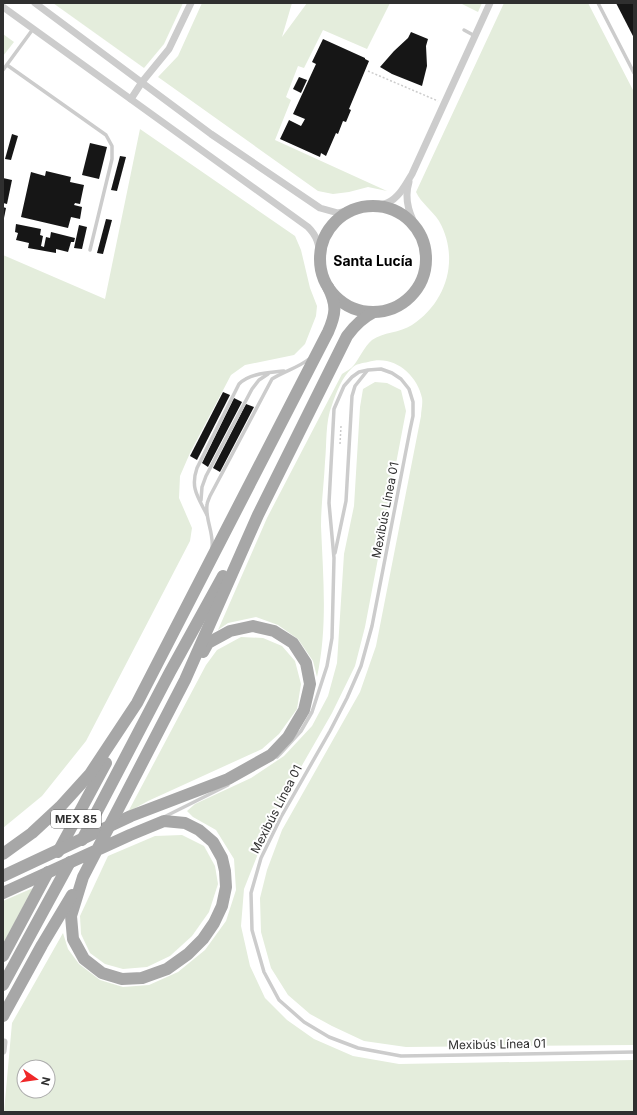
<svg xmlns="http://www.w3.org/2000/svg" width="637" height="1115" font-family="Inter,sans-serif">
	<rect width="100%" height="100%" fill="#fff"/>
	<g fill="#e4eddc" fill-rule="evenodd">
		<polygon points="53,3 183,3 164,44 144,68"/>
		<polygon points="202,3 292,3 282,37 307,3 390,3 367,49 323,30 304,68 298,66 286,97 291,100 275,140 387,191 368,187 349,192 333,194 318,191 158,77 178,56"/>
		<polygon points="460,3 482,3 478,12"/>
		<path d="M504,3H588L634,92V1045L406,1047L364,1041L332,1026L310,1014L288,995L271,968L261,932L260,898L267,870L282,830L360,692L376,646L421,416C421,411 423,404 422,398C417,374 393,354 368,362C363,363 355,364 352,368C342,377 336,393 332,405C325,422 327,444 325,462C324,483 321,505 321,526C323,576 328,627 317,677L313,661L298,639L278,625L256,617L228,623L218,630L267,518L342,374C346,371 351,369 354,365C360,357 364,347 372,340C383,332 400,333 412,325C447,302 460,258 439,221C432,210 421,203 416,192Z"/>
		<polygon points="3,34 14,42 3,56"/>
		<polygon points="140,129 295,236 301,250 310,288 317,306 316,316 305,344 294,355 245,365 231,375 190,453 180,476 179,498 192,528 190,541 86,741 42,796 3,828 3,255 105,299"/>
		<path d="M375,382L387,383L401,390L406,411L365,627L355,666L332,713L273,816L244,889L241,926L250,966L265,998L287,1020L314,1039L353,1056L399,1064L634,1060V1112H4L12,1023L63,933L68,949L79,964L100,980L123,987L149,985L178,972L205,950L226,921L236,890L234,859L216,830L193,817L187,811L195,804L251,778L284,756L312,726L328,696L337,663L344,554L354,506L360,407L363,389ZM24,1067H48V1091H24Z"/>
		<polygon points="241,637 263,638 282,646 295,661 301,684 297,709 279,734 262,749 148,801 128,812 206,665 217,650"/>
		<polygon points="182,835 204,846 215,866 218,884 209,912 192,936 170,956 147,967 123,969 105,964 90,953 81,934 80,916 108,856 155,836"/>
		<polygon points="33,888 3,944 3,901"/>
	</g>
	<g fill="#161616">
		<polygon points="616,3 634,3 634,38"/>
		<polygon points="411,32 428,39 426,46 427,66 422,86 392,74 380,67 394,51 408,38"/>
		<polygon points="323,39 365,58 365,59 369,61 349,109 351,110 346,122 343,121 338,134 336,133 326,156 321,153 320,157 280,139 289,120 301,126 305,119 293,114 316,64 312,62"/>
		<polygon points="299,77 307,80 301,93 293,89"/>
		<polygon points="12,134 18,136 11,160 5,159"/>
		<polygon points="90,143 107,147 99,179 82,175"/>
		<polygon points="120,156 126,157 117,191 111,190"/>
		<polygon points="46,171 71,177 70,182 84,185 80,204 75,203 74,205 82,207 80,219 71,217 68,228 21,217 31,172 45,176"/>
		<polygon points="3,178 12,180 7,204 3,203"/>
		<polygon points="3,207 6,208 4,218 3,218"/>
		<polygon points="106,219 112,220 103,254 97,253"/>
		<polygon points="16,224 41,229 40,235 43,236 41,246 44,247 46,237 50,238 51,232 75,238 74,242 71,242 68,252 56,249 56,253 28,248 29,243 16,240 18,233 15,232"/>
		<polygon points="79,225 87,227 82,249 74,248"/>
		<polygon points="223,392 230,395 197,460 190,456"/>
		<polygon points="234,398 242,402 208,467 202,463"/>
		<polygon points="246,404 254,407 220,472 213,468"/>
	</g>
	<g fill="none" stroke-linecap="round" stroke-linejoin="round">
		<g stroke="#ccc" stroke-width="1.5" stroke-dasharray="2 2" stroke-linecap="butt">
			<polyline points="368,71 438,101"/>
			<polyline points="340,444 341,426"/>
		</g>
		<g stroke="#ccc" stroke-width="3.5">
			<polyline points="598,3 634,73"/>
			<polyline points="464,30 475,36"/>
			<polyline points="7,65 106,135 112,146 112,159 90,250"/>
			<polyline points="3,70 33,29"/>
			<polyline points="201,500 202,487 206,476 252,389 259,380 268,374"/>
			<path d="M207,515C198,497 190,488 197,468L239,384C250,373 268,373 284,371"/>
			<path d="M212,548C214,533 205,519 207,505C207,502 209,499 210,496L272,379C284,371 298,368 309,359"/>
			<polyline points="335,553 346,501 352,396 355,386 367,371"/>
			<polyline points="277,757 280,754 301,731 312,712 327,666 332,638 334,558 329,503 334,409 344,386 352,377 359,372 368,370 381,369 392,373 401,379 409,389 413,402 413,416 410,430 372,626 361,666 347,698 330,731 281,817 261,858 251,893 252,930 264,972 279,1000 304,1022 329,1037 358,1048 401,1056 634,1052"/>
			<polyline points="164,817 228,785"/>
		</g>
		<g stroke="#ccc" stroke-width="7">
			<polyline points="35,3 211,134 320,208 338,213 356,209"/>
			<path d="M3,7L308,227C317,236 319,244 320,257"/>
			<polyline points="131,99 142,82 169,49 191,3"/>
			<path d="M409,182C403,202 411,217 420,235"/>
			<path d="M372,206C377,205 383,205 387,203C399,198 406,184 412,174L490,3"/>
			<polyline points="3,1051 4,1042"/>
		</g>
		<g stroke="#a7a7a7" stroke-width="12">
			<circle cx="373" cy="259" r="53"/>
			<polyline points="82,840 170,672 223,576"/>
			<polyline points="58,852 106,763"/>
			<path d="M3,854L32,833L60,807L90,774L137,703L328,332C336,314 337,305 328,287"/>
			<polyline points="3,876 131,816 228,779 271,755 288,737 304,710 310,684 306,663 293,643 274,631 253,626 230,631 208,643 203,652"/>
			<path d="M3,893L130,835L164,821L185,823L199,830L213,842L222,858L225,871L226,887L222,906L214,923L203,939L188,954L167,969L142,978L122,979L102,973L84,959L73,939L71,916L83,877L185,680L258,515L347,336C355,325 362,318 374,312"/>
			<polyline points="3,956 48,872"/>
			<polyline points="3,985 70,862"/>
			<polyline points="3,1016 42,945 72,895"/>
		</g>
	</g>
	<g text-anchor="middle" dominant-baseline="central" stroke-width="4" stroke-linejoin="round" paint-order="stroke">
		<rect fill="#fff" stroke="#6d6d6d" stroke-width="1" x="51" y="810" width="50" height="18" rx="3"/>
		<g font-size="11" font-weight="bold" fill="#2f2f2f">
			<text x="76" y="819">MEX 85</text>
		</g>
		<g font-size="12" fill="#2f2f2f" stroke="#fff">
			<text transform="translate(385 510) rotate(-79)">Mexibús Línea 01</text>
			<text transform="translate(276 809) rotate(-63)">Mexibús Línea 01</text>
			<text transform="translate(497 1044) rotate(-1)">Mexibús Línea 01</text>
		</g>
		<g font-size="14" font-weight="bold" fill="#000" stroke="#fff">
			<text x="373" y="260">Santa Lucía</text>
		</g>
	</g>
	<rect width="637" height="1115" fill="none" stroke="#2f2f2f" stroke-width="8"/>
	<g transform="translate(36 1079) rotate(103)"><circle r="19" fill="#ffffff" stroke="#acacac"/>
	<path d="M0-3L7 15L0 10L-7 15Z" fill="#ef2829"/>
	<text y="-6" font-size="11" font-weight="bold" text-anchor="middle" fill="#2f2f2f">N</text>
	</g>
</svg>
